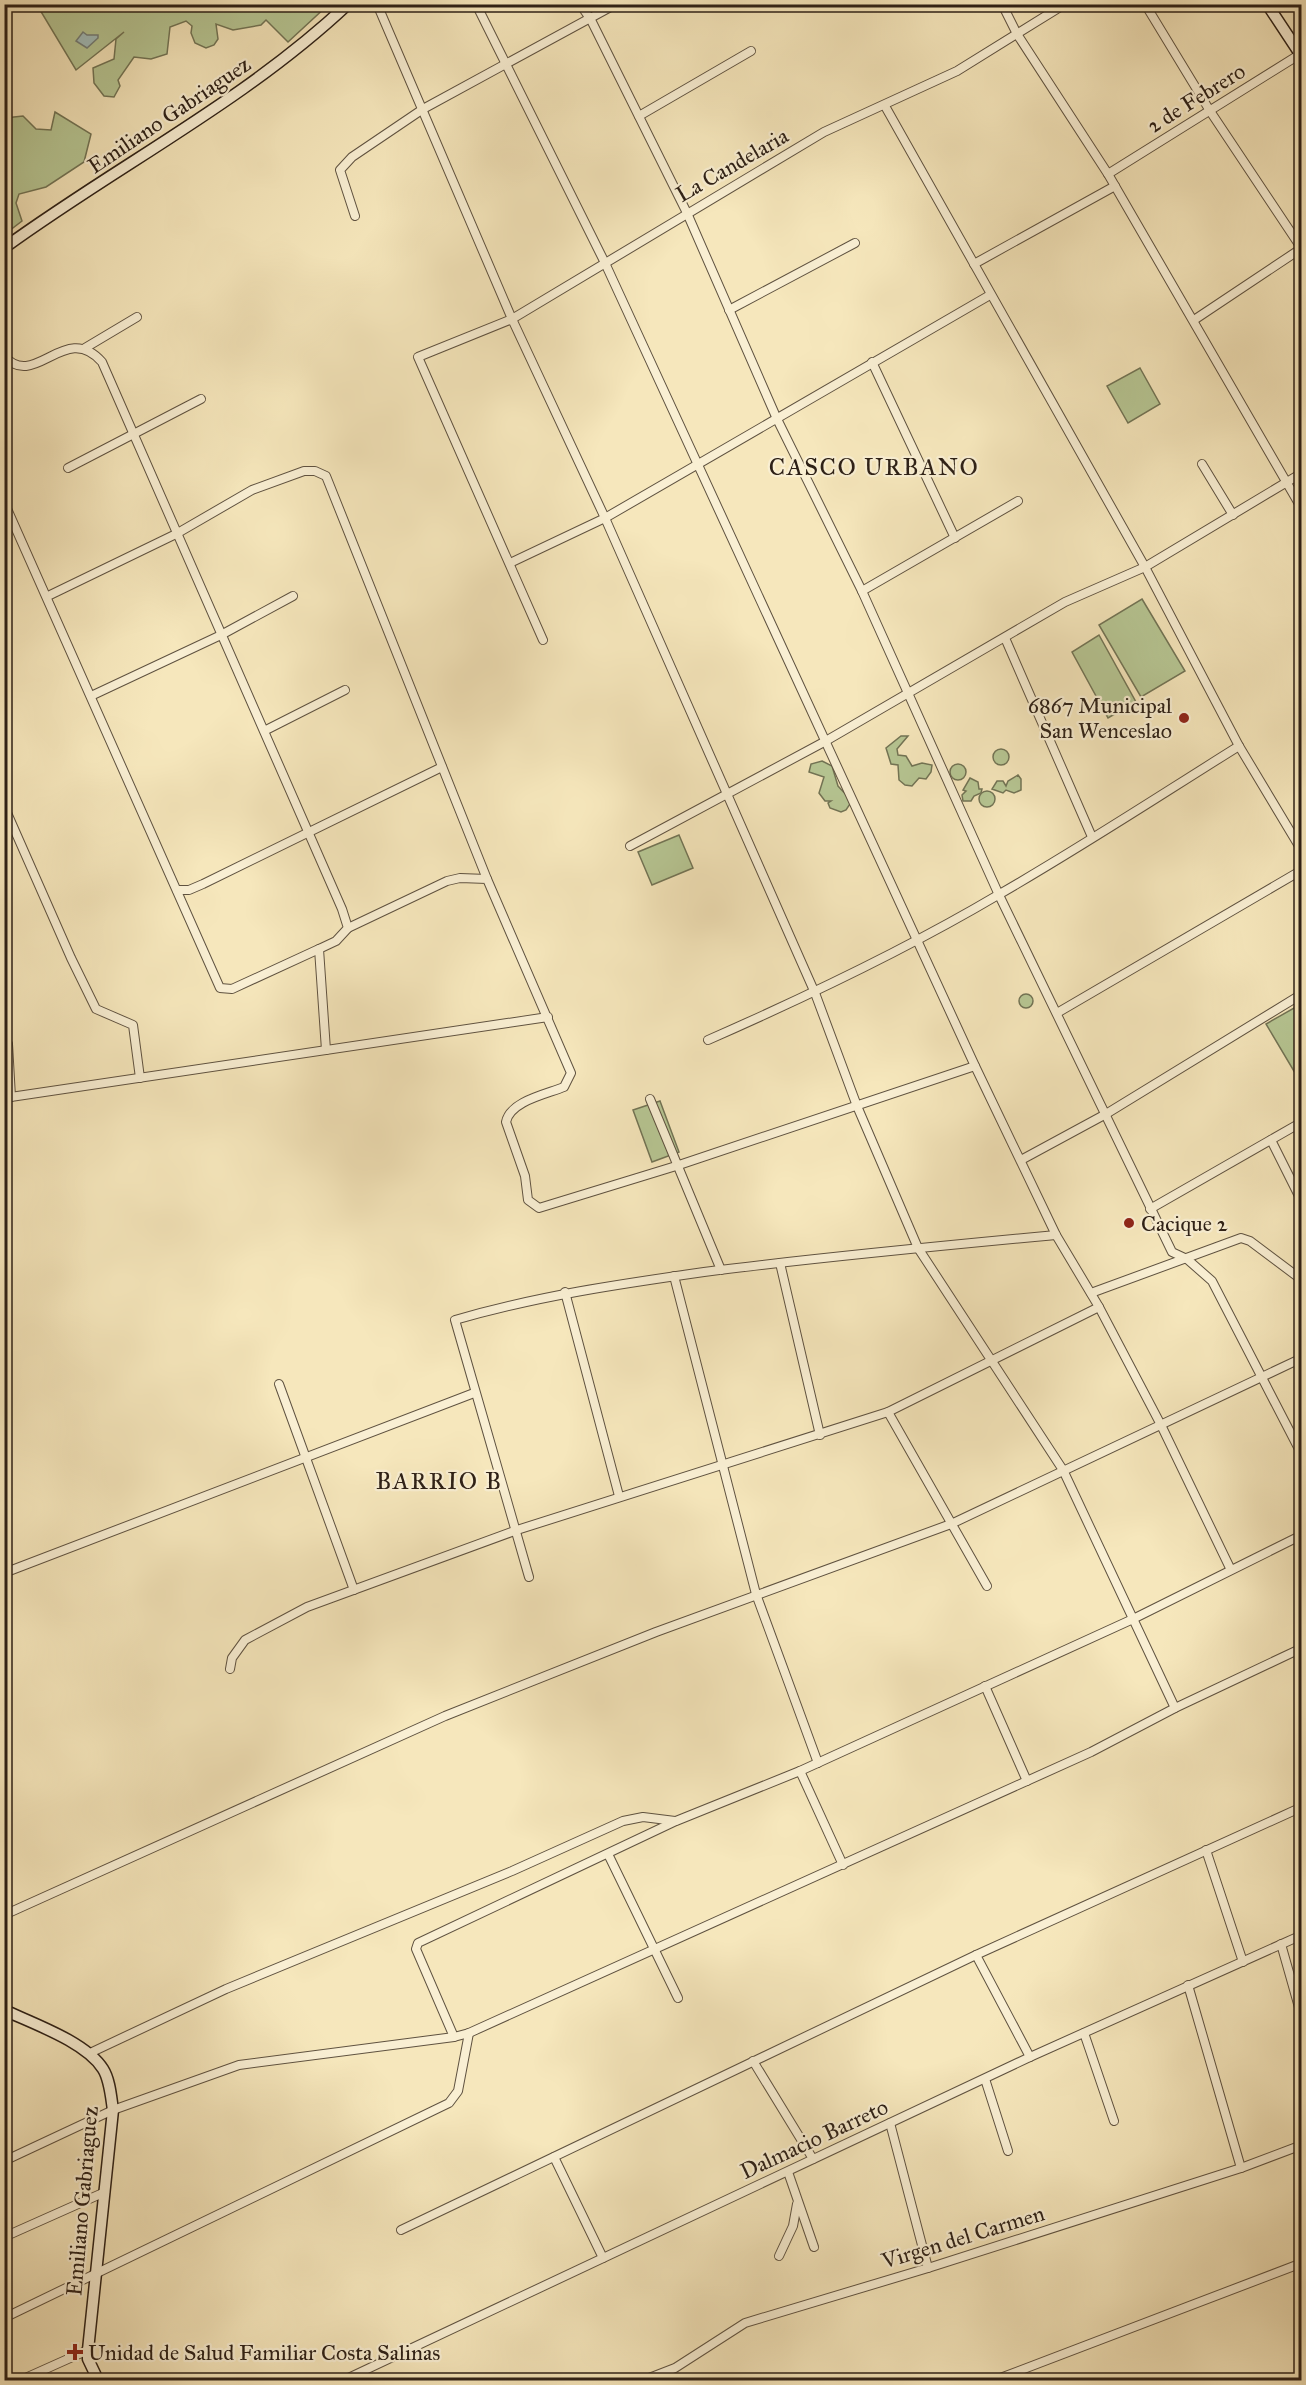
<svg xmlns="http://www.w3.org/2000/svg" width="1306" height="2385" font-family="'IM FELL Great Primer',serif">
	<rect width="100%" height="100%" fill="#f6e7bc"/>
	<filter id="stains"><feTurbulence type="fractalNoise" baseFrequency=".00333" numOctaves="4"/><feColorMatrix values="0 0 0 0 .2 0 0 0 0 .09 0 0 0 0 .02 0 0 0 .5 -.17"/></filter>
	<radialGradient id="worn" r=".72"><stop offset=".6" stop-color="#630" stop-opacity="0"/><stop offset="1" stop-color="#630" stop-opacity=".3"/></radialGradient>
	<g fill="#b7c794" stroke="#727455" stroke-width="1.5">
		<polygon points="37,5 328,5 288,42 266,20 261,25 233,30 216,24 218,39 214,45 206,48 195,43 191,33 192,26 186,21 170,27 167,54 151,59 134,57 118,80 120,86 114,97 104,96 94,83 93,68 114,59 116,39 124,32 76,70"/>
		<polygon points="55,112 91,134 84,162 46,187 19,194 16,203 22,221 5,234 5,118 23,116 36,129 51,130"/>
		<polygon points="1140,368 1160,404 1128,423 1107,386"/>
		<polygon points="1142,599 1185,671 1141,697 1099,625"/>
		<polygon points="1099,635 1136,702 1108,718 1072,652"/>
		<polygon points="901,736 908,736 897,749 898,755 906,756 912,766 922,763 932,765 931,772 926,779 919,778 912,786 905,785 899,780 898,765 891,764 886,748"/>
		<circle cx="1001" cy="757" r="8"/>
		<polygon points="822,761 832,766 838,786 852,801 846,810 841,812 830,808 828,803 831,801 825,801 819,793 824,777 809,772 811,764"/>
		<circle cx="958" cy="772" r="8"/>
		<polygon points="1018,775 1021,779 1021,790 1014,793 1006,790 1003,793 992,789 997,781 1003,781 1006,786 1008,781"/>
		<polygon points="970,778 978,782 979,789 982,789 981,793 974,796 971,801 963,801 962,795 966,791 963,790"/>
		<circle cx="987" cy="799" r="8"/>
		<polygon points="679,835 693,868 652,885 638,852"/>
		<circle cx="1026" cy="1001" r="7"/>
		<polygon points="1301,1004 1301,1083 1266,1024"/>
		<polygon points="660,1101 679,1152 652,1162 633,1110"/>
	</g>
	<polygon fill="#a1bdbb" stroke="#737e79" stroke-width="1.5" points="83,32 87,35 98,35 98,38 87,48 76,41"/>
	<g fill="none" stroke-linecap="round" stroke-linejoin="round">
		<g stroke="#5f5240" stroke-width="10">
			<g id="minor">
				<polyline points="377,4 512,319 605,518 815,993 857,1106 918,1248 1063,1470 1175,1708"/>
				<polyline points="580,4 591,20 687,213 777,419 862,591 999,895 1172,1252 1187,1259 1212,1281 1302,1455"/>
				<polyline points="1002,4 1017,34 1108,174 1302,509"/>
				<polyline points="1145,4 1210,111 1302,249"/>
				<polyline points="885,106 1145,567 1239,746 1302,851"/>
				<polyline points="639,116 751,51"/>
				<polyline points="1108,174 1302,53"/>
				<polyline points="355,216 340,170 352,157 423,109 616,4"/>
				<polyline points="974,264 1115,186"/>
				<polyline points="729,310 855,243"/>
				<polyline points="1194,320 1302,248"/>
				<polyline points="85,348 137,317"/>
				<path d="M4,356C35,391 65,320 102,362L342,909L348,928L336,941L319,949L326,1050"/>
				<polyline points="872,362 955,538"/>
				<polyline points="1202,464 1233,515"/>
				<polyline points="68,468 201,399"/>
				<polyline points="4,502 220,988 232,989 319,949"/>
				<polyline points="510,563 605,518 990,295"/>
				<polyline points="862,591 1018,501"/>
				<polyline points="48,596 176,534 252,490 304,471 315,471 326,476 487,879"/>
				<polyline points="1005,638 1092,837"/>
				<polyline points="543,640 418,357 512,319 824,132 957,71 1065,4"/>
				<polyline points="91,696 221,635 293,596"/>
				<polyline points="266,730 345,690"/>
				<polyline points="4,806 71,958 96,1009 133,1025 140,1078"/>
				<polyline points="630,846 824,742 1065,602 1145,567 1302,473"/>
				<polyline points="177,890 189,890 203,884 442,767"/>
				<path d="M348,928L447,881L460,878L487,879L571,1073L564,1087C547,1094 510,1101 506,1122L525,1176L528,1200L539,1208L676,1166L975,1066"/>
				<polyline points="1057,1013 1302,870"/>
				<polyline points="4,1037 8,1044 11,1097"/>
				<path d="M708,1040C808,996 905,950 998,895C1080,848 1159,796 1239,746"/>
				<polyline points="4,1098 548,1017"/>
				<polyline points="650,1099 721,1270"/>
				<polyline points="1271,1140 1302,1202"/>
				<polyline points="1021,1160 1106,1114 1302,994"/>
				<polyline points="1150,1209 1302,1122"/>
				<polyline points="780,1263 820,1435"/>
				<polyline points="674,1276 756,1594 818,1763"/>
				<polyline points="565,1292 619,1496"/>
				<polyline points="1091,1293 1241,1238 1250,1241 1302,1280"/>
				<polyline points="1099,1307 1161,1425 1230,1568"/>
				<polyline points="279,1384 354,1590"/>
				<polyline points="888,1412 987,1586"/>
				<polyline points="4,1573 474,1393"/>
				<path d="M529,1577L455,1320C537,1296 620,1284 704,1272C821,1257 939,1246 1056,1235"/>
				<polyline points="230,1669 232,1658 245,1640 307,1607 517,1530 888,1412 1099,1307 1056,1235 975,1066 605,263 476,4"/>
				<polyline points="985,1686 1027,1781"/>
				<polyline points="800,1771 843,1865"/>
				<polyline points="1206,1850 1243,1962"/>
				<polyline points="608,1854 678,1998"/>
				<polyline points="4,1915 445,1716 656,1632 951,1524 1302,1358"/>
				<polyline points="1281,1944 1302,2018"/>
				<polyline points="976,1955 1030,2057"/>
				<polyline points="1188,1985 1241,2168"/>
				<polyline points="1084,2033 1114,2121"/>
				<polyline points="454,2037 469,2033 1091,1752 1175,1708 1302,1648"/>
				<polyline points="90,2053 226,1989 512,1871 623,1821 643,1817 675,1821"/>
				<polyline points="753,2061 813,2159"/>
				<polyline points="985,2079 1008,2151"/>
				<polyline points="890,2123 928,2268"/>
				<polyline points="554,2157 603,2258"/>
				<polyline points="4,2161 113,2110 239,2065 454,2037 416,1949 418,1943 676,1821 800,1771 1133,1619 1302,1535"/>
				<polyline points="788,2172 814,2247"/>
				<polyline points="401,2230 976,1955 1302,1807"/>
				<polyline points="4,2237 105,2192"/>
				<polyline points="779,2256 793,2226 797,2204"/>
				<polyline points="4,2318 449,2103 458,2091 469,2033"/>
				<polyline points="21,2380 88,2350"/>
				<polyline points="344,2380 1030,2057 1302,1935"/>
				<polyline points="644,2380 675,2368 745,2323 928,2268 1241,2168 1302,2145"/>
				<polyline points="995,2380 1302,2263"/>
			</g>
		</g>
		<g stroke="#2d2016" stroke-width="13">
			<g id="secondary">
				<polyline points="1267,4 1302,57"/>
				<path d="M4,248C118,165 245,101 348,4"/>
				<path d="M4,2010C34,2024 86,2042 103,2069C110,2080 111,2097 113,2110L88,2350V2359L98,2380"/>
			</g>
		</g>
		<use href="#minor" stroke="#f9efd3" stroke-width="8"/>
		<use href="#secondary" stroke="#f9efd3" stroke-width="10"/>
	</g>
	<g fill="#8f2418" stroke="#f9efd3" stroke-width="2">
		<circle cx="1184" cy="718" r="6"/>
		<circle cx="1129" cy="1223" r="6"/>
		<path d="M72 2343h6v6h6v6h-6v6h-6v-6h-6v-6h6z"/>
	</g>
	<g text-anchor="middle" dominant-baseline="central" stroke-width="4.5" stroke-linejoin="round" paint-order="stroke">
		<g font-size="22" fill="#2d2016" stroke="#f9efd3">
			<text transform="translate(1196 98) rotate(-32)">2 de Febrero</text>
			<text transform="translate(169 115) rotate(-34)">Emiliano Gabriaguez</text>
			<text transform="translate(732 165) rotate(-30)">La Candelaria</text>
			<text transform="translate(814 2139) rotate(-25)">Dalmacio Barreto</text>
			<text transform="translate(82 2201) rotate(-85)">Emiliano Gabriaguez</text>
			<text transform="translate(963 2237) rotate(-17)">Virgen del Carmen</text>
		</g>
		<g font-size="22" fill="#2d2016" stroke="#f9efd3" text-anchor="start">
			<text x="1172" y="705" text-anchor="end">6867 Municipal<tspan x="1172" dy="25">San Wenceslao</tspan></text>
			<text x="1141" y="1223">Cacique 2</text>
			<text x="88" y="2352">Unidad de Salud Familiar Costa Salinas</text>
		</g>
		<g font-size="24" letter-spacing="1.5" fill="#2d2016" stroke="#f9efd3">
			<text x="874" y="467">CASCO URBANO</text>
			<text x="439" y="1481">BARRIO B</text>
		</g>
	</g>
	<rect width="1306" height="2385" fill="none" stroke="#f6e7bc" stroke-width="24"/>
	<rect x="6" y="6" width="1294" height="2373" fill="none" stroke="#2d2016" stroke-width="3"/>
	<rect x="12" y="12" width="1282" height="2361" fill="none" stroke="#2d2016" stroke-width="1.5"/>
	<rect width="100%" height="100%" filter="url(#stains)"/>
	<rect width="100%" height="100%" fill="url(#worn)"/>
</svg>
